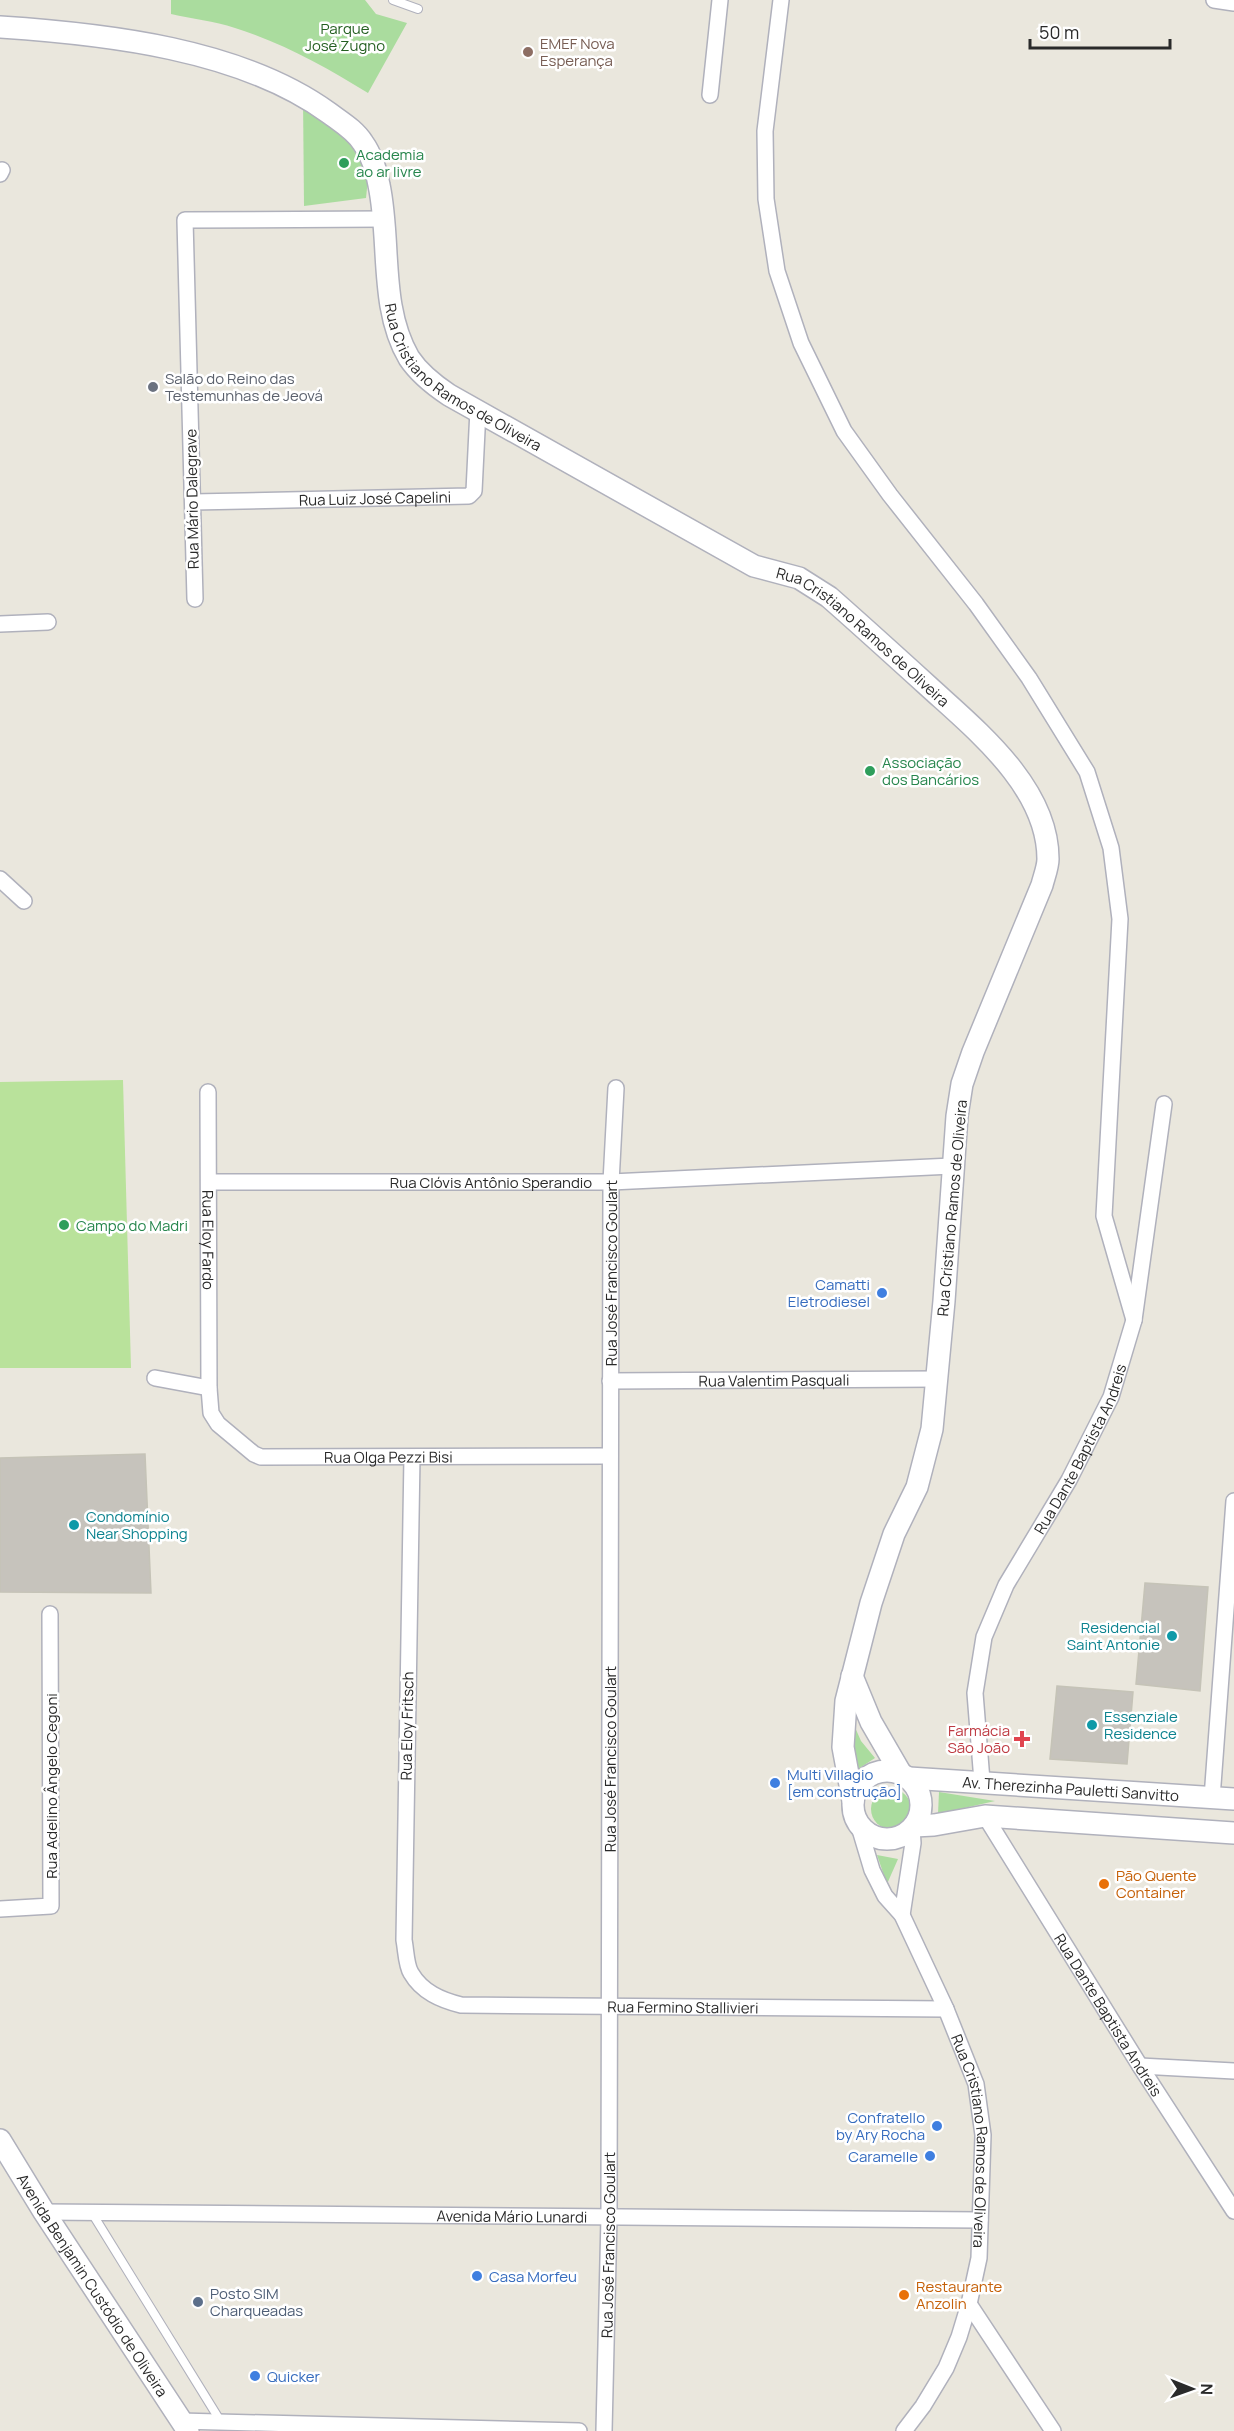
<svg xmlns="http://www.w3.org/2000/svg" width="1234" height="2431" font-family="Manrope,sans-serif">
	<rect width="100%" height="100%" fill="#eae7dd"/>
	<g fill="#aadc9e">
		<path d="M171,0H365L376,14L407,23L368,93C326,67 283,43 235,28C214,21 192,19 171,14Z"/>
		<polygon points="303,97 357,144 368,179 366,198 304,206"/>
		<polygon points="850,1716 861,1741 875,1758 855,1771"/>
		<circle cx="891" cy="1809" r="20"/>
		<polygon points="939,1792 995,1801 938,1814"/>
		<polygon points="877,1855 898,1859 887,1884"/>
	</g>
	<polygon fill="#b9e29b" points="123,1080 131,1368 0,1368 0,1082"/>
	<g fill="#c6c3bc" stroke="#c5c3b7" stroke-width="1.5">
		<polygon points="145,1454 151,1593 0,1592 0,1458"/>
		<polygon points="1145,1583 1208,1587 1200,1691 1136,1684"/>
		<polygon points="1057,1686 1133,1692 1127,1764 1050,1759"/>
	</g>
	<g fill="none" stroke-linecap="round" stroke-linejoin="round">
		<g stroke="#b0b1bc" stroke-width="10">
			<g id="service">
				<polyline points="393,0 418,9"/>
				<polyline points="92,2213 221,2422"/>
			</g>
		</g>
		<g stroke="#b0b1bc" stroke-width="18">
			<g id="minor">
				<polyline points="781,0 765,131 766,199 777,271 801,343 844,431 890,495 976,604 1029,678 1087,772 1111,848 1120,919 1104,1216 1134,1320"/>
				<polyline points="1214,0 1234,3"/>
				<polyline points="710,95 720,0"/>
				<polyline points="0,174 2,170"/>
				<path id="s1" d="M193,502L469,496L474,491L478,410"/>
				<polyline points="195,599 185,220 384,219"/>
				<polyline points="0,624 48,622"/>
				<polyline points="0,879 24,901"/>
				<path id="s2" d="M208,1092L209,1388L211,1413L218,1424L254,1454L261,1457L610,1456"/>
				<path id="s3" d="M209,1182H611L952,1166"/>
				<polyline points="155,1378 209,1388"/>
				<path id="s4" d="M610,1381L938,1379"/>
				<path id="s5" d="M412,1457L404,1940C406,1950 406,1965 411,1973C422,1992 441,2000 461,2005L946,2009"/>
				<path id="s6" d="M982,1781L975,1693L984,1637L1006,1585L1069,1480L1111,1397L1134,1320L1164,1104"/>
				<polyline points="1212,1798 1234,1501"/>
				<path id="s7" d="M985,1816L1140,2066L1234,2211"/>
				<path id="s8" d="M858,1823L872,1870L885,1896L902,1915L946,2009L976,2084L983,2135L979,2258L969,2304L959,2337L946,2368L923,2406L904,2431"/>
				<polyline points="0,1909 51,1906 50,1614"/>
				<polyline points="902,1915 913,1843 912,1828"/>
				<polyline points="1140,2066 1234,2071"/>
				<path id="s9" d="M44,2212L980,2220"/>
				<polyline points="969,2304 1053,2431"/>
				<polyline points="180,2421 579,2431"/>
				<path id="s10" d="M604,2431L609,2217L611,1182L616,1088"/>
			</g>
		</g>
		<g stroke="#b0b1bc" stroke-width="24">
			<g id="secondary">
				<path id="s11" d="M0,27C106,34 241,49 329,113C341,122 355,130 363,143C371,154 377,172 379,185C391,241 379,307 409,358C419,373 434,385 449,395L754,566L799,578L829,597C862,626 895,656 928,686C976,730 1048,787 1048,859C1048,867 1044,877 1042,885L973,1052L962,1084L957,1116L944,1301L932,1429L917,1487L894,1534L871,1603L846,1701L843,1747L853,1801"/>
				<polyline points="852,1676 871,1722 900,1772"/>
				<circle cx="887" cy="1805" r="34"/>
				<path id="s12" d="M909,1778L1234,1799"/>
				<polyline points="914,1826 934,1825 985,1816 1234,1833"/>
				<path id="s13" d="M0,2140L44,2212L188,2431"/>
			</g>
		</g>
		<use href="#service" stroke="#fff" stroke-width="8"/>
		<use href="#minor" stroke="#fff" stroke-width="15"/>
		<use href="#secondary" stroke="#fff" stroke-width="21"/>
	</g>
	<circle fill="#8d6e63" stroke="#fff" stroke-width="2" cx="528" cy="52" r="6"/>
	<g fill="#2e9e5b" stroke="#fff" stroke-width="2">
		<circle cx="344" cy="163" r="6"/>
		<circle cx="870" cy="771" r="6"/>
		<circle cx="64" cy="1225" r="6"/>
	</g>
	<circle fill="#6b7280" stroke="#fff" stroke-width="2" cx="153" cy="387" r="6"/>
	<g fill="#3f7fe0" stroke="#fff" stroke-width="2">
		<circle cx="882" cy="1293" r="6"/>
		<circle cx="775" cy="1783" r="6"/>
		<circle cx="937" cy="2126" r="6"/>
		<circle cx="930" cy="2156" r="6"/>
		<circle cx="477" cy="2276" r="6"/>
		<circle cx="255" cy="2376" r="6"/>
	</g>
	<g fill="#0f9aa8" stroke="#fff" stroke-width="2">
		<circle cx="74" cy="1525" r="6"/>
		<circle cx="1172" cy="1636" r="6"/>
		<circle cx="1092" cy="1725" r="6"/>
	</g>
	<path fill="#e0444e" stroke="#fff" stroke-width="2" d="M1019 1730h6v6h6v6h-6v6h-6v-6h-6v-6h6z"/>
	<g fill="#e8710a" stroke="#fff" stroke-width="2">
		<circle cx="1104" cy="1884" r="6"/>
		<circle cx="904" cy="2295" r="6"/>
	</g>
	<circle fill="#5c6f8a" stroke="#fff" stroke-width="2" cx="198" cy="2302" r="6"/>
	<g text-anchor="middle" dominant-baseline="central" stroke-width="5" stroke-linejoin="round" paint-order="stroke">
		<g font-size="15" fill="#245f21" stroke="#fff">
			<text x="345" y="28">Parque<tspan x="345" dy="17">José Zugno</tspan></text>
		</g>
		<g font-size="15" fill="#785e54" stroke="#fff" text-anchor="start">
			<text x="540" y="43">EMEF Nova<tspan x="540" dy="17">Esperança</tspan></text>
		</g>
		<g font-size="15" fill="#27864d" stroke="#fff" text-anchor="start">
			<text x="356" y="154">Academia<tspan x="356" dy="17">ao ar livre</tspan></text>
			<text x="882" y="762">Associação<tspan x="882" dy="17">dos Bancários</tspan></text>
			<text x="76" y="1225">Campo do Madri</text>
		</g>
		<g font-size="15" fill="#2a2a2a" stroke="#fff">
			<text stroke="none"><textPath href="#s11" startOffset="663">Rua Cristiano Ramos de Oliveira</textPath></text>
			<text stroke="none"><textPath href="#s1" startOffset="182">Rua Luiz José Capelini</textPath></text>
			<text transform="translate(192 499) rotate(-91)">Rua Mário Dalegrave</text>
			<text stroke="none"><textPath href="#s11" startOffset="1149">Rua Cristiano Ramos de Oliveira</textPath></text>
			<text stroke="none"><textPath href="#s3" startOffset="282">Rua Clóvis Antônio Sperandio</textPath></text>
			<text transform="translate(952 1208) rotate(-85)">Rua Cristiano Ramos de Oliveira</text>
			<text stroke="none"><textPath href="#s2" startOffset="148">Rua Eloy Fardo</textPath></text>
			<text stroke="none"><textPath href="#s10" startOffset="1158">Rua José Francisco Goulart</textPath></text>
			<text stroke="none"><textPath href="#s4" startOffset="164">Rua Valentim Pasquali</textPath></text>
			<text stroke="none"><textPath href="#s6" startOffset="357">Rua Dante Baptista Andreis</textPath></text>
			<text stroke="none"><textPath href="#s2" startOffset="516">Rua Olga Pezzi Bisi</textPath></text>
			<text transform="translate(407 1726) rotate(-89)">Rua Eloy Fritsch</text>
			<text stroke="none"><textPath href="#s10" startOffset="672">Rua José Francisco Goulart</textPath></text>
			<text transform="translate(51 1786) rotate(-90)">Rua Adelino Ângelo Cegoni</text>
			<text stroke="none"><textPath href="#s12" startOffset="162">Av. Therezinha Pauletti Sanvitto</textPath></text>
			<text stroke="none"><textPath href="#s5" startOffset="800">Rua Fermino Stallivieri</textPath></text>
			<text stroke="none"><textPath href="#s7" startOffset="234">Rua Dante Baptista Andreis</textPath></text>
			<text stroke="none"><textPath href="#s8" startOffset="344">Rua Cristiano Ramos de Oliveira</textPath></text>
			<text stroke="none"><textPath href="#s9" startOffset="468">Avenida Mário Lunardi</textPath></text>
			<text stroke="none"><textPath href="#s10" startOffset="186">Rua José Francisco Goulart</textPath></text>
			<text stroke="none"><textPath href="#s13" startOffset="172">Avenida Benjamin Custódio de Oliveira</textPath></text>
		</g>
		<g font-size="15" fill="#5b616d" stroke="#fff" text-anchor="start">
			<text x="165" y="378">Salão do Reino das<tspan x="165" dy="17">Testemunhas de Jeová</tspan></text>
		</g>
		<g font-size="15" fill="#366cbe" stroke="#fff" text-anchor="end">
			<text x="870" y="1284">Camatti<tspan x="870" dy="17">Eletrodiesel</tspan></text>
			<text x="787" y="1774" text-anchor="start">Multi Villagio<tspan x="787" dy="17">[em construção]</tspan></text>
			<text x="925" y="2117">Confratello<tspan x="925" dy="17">by Ary Rocha</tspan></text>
			<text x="918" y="2156">Caramelle</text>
			<text x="489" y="2276" text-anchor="start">Casa Morfeu</text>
			<text x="267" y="2376" text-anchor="start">Quicker</text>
		</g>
		<g font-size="15" fill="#0d838f" stroke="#fff" text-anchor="start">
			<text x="86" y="1516">Condomínio<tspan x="86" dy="17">Near Shopping</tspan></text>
			<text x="1160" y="1627" text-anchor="end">Residencial<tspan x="1160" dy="17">Saint Antonie</tspan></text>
			<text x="1104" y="1716">Essenziale<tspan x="1104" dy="17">Residence</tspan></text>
		</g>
		<g font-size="15" fill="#be3a42" stroke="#fff" text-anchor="end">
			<text x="1010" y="1730">Farmácia<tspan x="1010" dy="17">São João</tspan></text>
		</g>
		<g font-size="15" fill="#c56008" stroke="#fff" text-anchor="start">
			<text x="1116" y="1875">Pão Quente<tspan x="1116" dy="17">Container</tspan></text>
			<text x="916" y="2286">Restaurante<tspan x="916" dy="17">Anzolin</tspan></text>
		</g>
		<g font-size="15" fill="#4e5e75" stroke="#fff" text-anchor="start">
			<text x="210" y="2293">Posto SIM<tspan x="210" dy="17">Charqueadas</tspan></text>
		</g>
	</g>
	<g transform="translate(1192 2389) rotate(91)" stroke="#ffffff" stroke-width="4.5" paint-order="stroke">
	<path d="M0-4.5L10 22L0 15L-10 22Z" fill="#2a2a2a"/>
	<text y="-9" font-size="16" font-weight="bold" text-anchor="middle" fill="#2a2a2a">N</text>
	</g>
	<path d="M1030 39v9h140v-9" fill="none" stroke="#2a2a2a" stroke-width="3"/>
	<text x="1039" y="39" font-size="18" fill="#2a2a2a" stroke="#ffffff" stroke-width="4.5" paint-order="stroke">50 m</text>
</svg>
